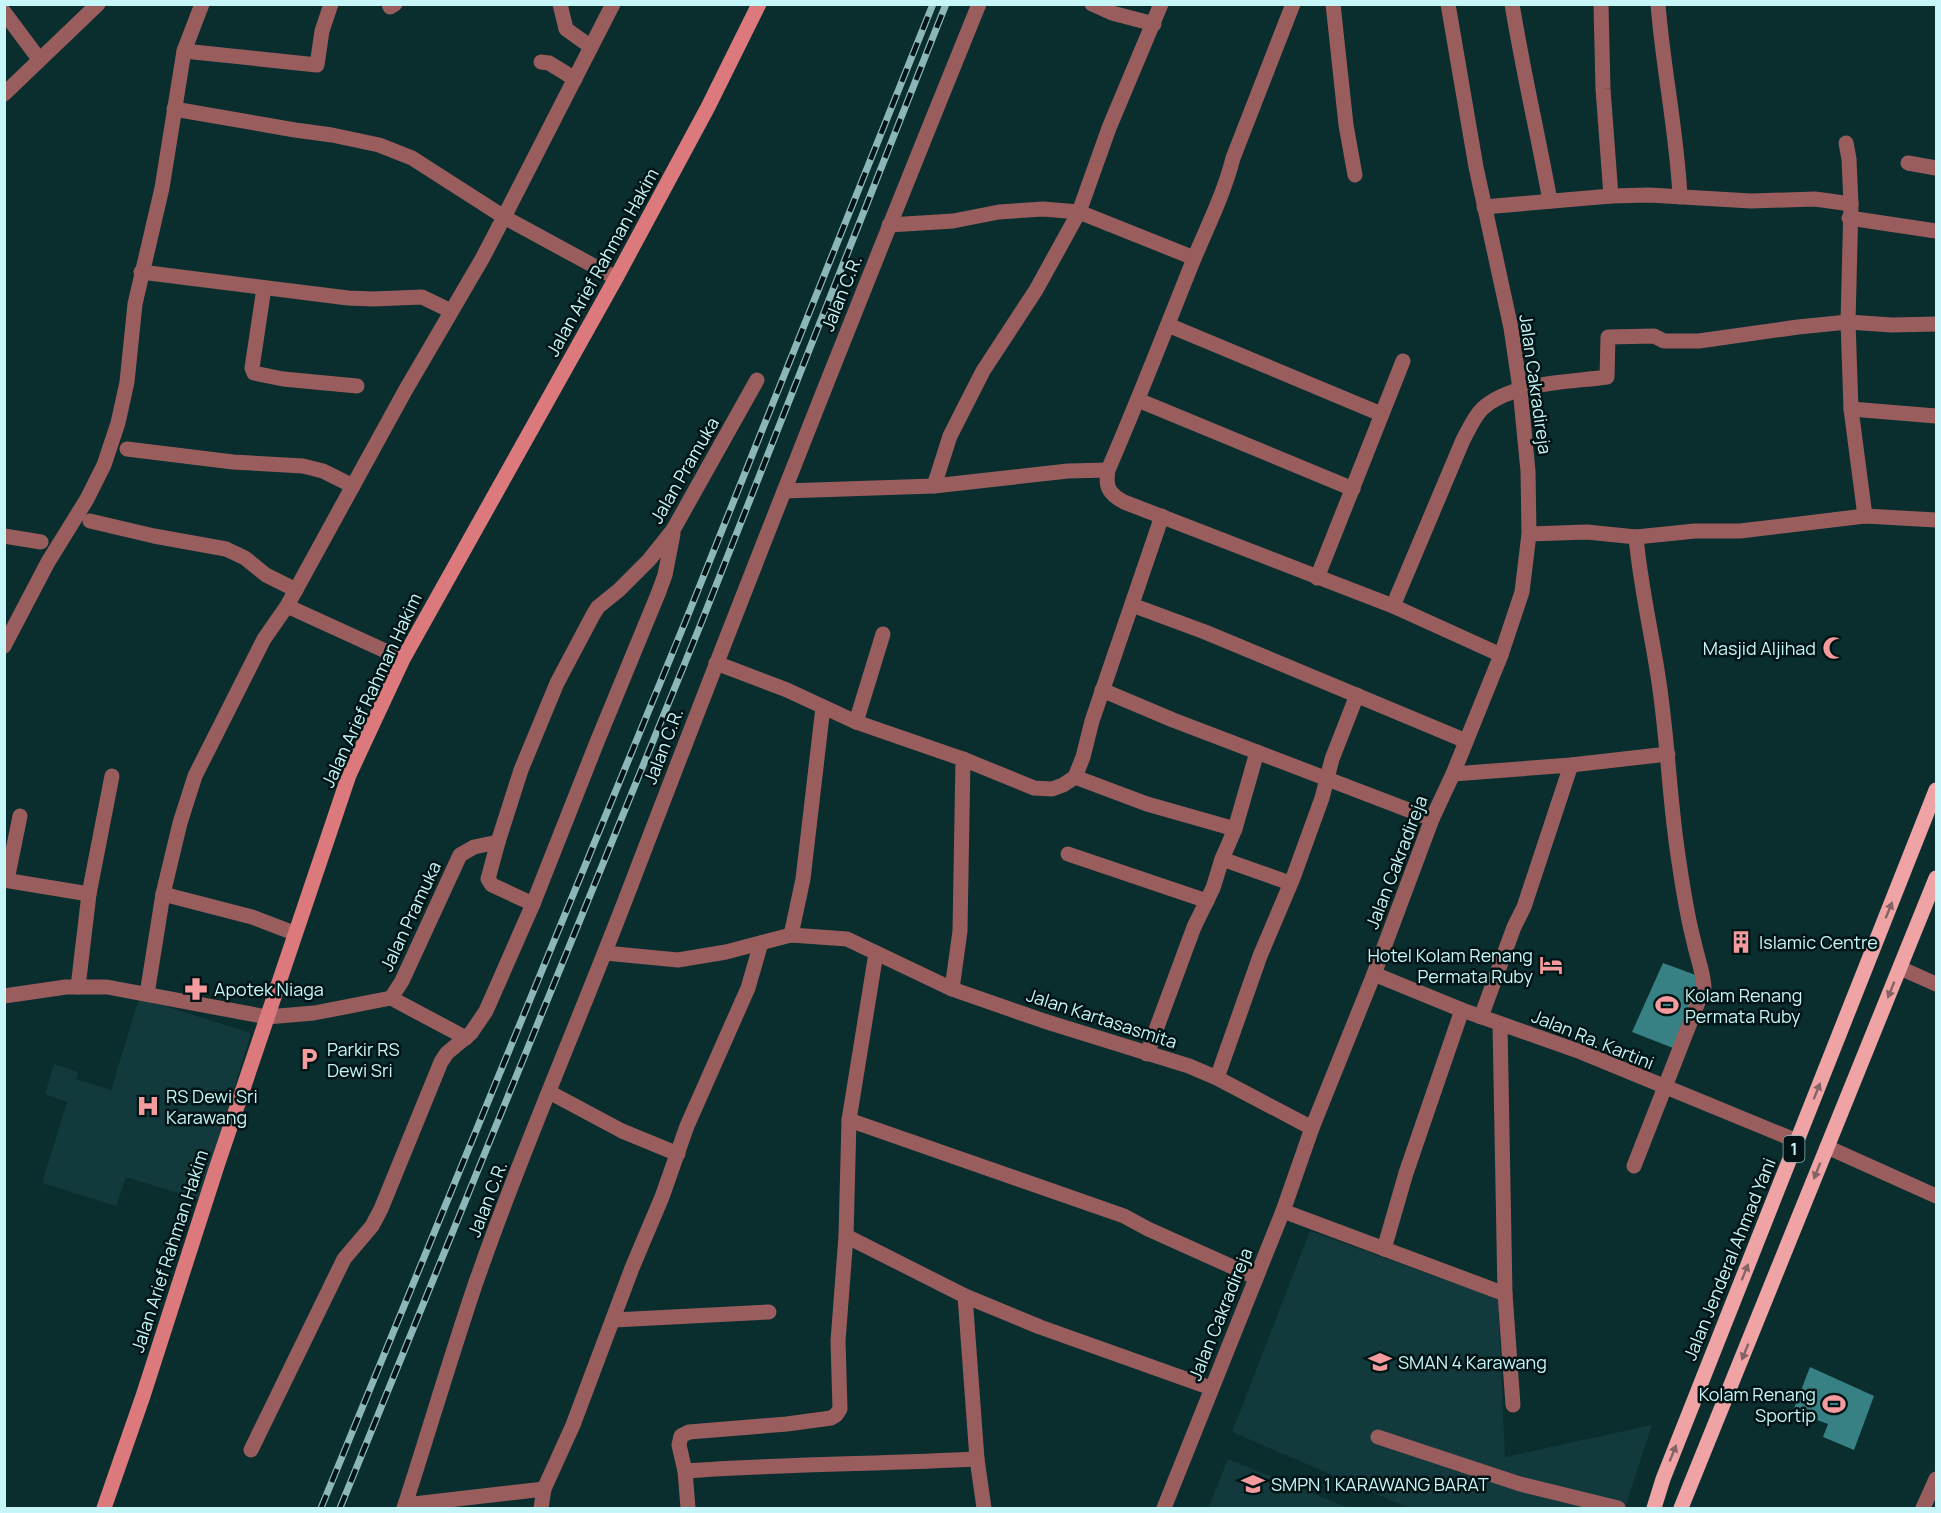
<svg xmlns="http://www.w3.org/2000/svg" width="1941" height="1513" font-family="Manrope,sans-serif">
	<rect width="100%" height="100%" fill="#0a2d2e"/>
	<g fill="#12393b">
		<polygon points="139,998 251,1033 200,1200 126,1177 116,1206 42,1183 67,1102 45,1094 54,1064 78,1072 76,1079 111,1090"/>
		<polygon points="1310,1231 1498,1299 1505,1457 1652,1425 1625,1508 1409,1508 1232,1432"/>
		<polygon points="1228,1459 1349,1508 1208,1508"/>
	</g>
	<g fill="#378083">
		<polygon points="1663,963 1701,977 1673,1048 1632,1032"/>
		<polygon points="1810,1367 1874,1396 1854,1450 1823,1437 1828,1424 1793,1411"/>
	</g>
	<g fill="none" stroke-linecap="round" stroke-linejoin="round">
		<g stroke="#9a5d5e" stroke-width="15">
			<polyline points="389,4 390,7 395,4"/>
			<polyline points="560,4 566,29 591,47"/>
			<polyline points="1092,4 1112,13 1154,24"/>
			<path d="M1293,4L1233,158C1224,194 1207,227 1193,261C1165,331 1138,401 1108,470C1105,487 1109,494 1124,502L1393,606L1501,655"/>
			<polyline points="1333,4 1346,125 1355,175"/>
			<path d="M1512,4C1523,71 1538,135 1550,201"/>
			<polyline points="1601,4 1603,89 1611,196"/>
			<path d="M1658,4C1663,69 1677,132 1680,197"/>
			<polyline points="4,12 39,59"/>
			<polyline points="184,51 317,65 322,31 331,4"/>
			<polyline points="541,62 549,63 575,79"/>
			<polyline points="4,94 98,4"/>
			<polyline points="174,109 295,130 332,135 379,145 412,158 504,217 613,4"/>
			<polyline points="1846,143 1849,159 1851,204"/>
			<polyline points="1908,163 1936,168"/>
			<polyline points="1484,207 1611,196 1649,195 1751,201 1815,199 1851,204 1848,322 1851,409 1865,516"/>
			<polyline points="1849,218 1936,231"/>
			<polyline points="889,225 953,221 999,212 1043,209 1079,212 1194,258"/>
			<polyline points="141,272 348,298 373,299 422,297 451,311"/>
			<polyline points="264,288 252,368 254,373 283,379 357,386"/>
			<polyline points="1168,325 1381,414"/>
			<polyline points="1138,400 1353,489"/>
			<polyline points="1851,409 1936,416"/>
			<polyline points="127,449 233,462 303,466 323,471 353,486"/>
			<polyline points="1108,470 1068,471 934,486 950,436 983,371 1036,290 1079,212 1109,128 1161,4"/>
			<polyline points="784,491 934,486"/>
			<polyline points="90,521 154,536 226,549 245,558 266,575 296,590"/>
			<polyline points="1529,534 1587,532 1636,537 1695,531 1740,531 1865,516 1936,520"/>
			<polyline points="4,536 41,542"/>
			<polyline points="1317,578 1403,361"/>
			<polyline points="1132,605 1205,632 1466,741"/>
			<polyline points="287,606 403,659"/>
			<path d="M1393,606L1463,440C1469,429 1474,417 1482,409C1510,382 1571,382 1607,377L1608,337L1654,336L1664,341H1699L1798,327L1848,322L1892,325L1936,324"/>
			<polyline points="4,646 48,562 87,499 104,465 118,423 127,382 135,304 162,188 184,51 202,4"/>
			<polyline points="716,663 787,690 856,722 963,759 1034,788 1052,789 1063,785 1075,777 1083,757 1092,721 1162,516"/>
			<polyline points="1102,690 1173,720 1432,819"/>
			<polyline points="856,722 883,634"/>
			<polyline points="1257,752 1235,829 1222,859 1290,883"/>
			<polyline points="1453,774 1571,765 1668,754"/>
			<polyline points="1075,777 1147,804 1235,829"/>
			<polyline points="1068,854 1207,901"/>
			<polyline points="4,880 89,894"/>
			<polyline points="7,880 20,816"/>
			<polyline points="163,894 252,917 294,933"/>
			<polyline points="533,904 597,742 658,594 665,575 673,534"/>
			<polyline points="791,935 803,879 823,707"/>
			<polyline points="605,953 678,960 726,952 791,935 847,939 952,989 1044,1021 1189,1066 1217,1078 1312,1128"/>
			<polyline points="1900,968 1936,984"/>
			<polyline points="1374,974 1462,1010 1581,1052 1797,1141"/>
			<polyline points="78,987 89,894 112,776"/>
			<polyline points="952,989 960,931 963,759"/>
			<polyline points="147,994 163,894 180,823 195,776 264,639 287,606 405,391 482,259 504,217 616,278"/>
			<polyline points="391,998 466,1038"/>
			<polyline points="267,1017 314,1013 391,998 402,981 460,855 474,847 498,842 521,770 557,683 593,615 598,607 619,590 649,560 673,530 757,380"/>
			<polyline points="1481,1017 1514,927 1524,907 1571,765"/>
			<polyline points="1500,1024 1505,1294 1513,1405"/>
			<polyline points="1147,1054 1194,927 1213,888 1222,859"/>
			<polyline points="1217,1078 1260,956 1293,878 1322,798 1332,759 1357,695"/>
			<polyline points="549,1092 622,1131 678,1154"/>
			<polyline points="849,1120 1124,1216 1148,1229 1255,1277"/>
			<polyline points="1827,1147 1936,1196"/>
			<path d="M1634,1166L1704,987C1703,971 1697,957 1694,942C1687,916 1683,889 1679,862C1669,800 1668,738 1658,676C1651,630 1640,583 1636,537"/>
			<polyline points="1283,1211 1505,1294"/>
			<polyline points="846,1236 965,1296 1040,1327 1211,1388"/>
			<polyline points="1384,1249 1406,1173 1462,1010"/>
			<polyline points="965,1296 977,1459 984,1508"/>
			<polyline points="614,1320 769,1312"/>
			<polyline points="1378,1437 1520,1484 1618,1508"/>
			<polyline points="251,1450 344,1259 372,1226 381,1209 441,1062 447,1053 471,1033 486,1011 533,904 492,885 488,879 498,842"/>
			<path d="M685,1471C782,1464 880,1464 977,1459"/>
			<polyline points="405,1505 544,1489"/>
			<polyline points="541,1508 544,1489 573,1425 632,1268 662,1197 687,1126 748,988 761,943"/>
			<polyline points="688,1508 685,1471 679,1445 681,1436 689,1432 787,1424 831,1418 836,1415 840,1409 838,1341 846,1236 849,1120 876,953"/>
			<polyline points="1164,1508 1283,1211 1312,1128 1374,974 1432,819 1453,774 1501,655 1522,592 1529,534 1528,471 1520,389 1511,328 1476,167 1448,4"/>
			<polyline points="1923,1508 1936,1479"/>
		</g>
		<g stroke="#9a5d5e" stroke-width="15">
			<polyline points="4,996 66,987 107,987 267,1017"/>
			<path d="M404,1508C428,1434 450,1359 475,1285C522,1150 580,1019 631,885C744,590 860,297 979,4"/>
		</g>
		<polyline stroke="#dc797d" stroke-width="15" points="104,1508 143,1396 217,1166 349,775 403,659 616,278 708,107 759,4"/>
		<g stroke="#f0a3a4" stroke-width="15">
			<polyline points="1654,1508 1663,1479 1936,790"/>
			<polyline points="1681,1508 1936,878"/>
		</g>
		<g stroke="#8bb7b8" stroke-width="7">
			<g id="rail">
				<polyline points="321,1508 686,620 933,4"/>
				<polyline points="340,1508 700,626 946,4"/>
			</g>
		</g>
		<use href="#rail" stroke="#001415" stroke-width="4.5" stroke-dasharray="14" stroke-linecap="butt"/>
	</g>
	<defs><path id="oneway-solid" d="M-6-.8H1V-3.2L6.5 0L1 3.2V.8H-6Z" transform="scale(1.5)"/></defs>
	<g fill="#846364">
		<use href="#oneway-solid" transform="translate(1889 910) rotate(-68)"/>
		<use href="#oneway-solid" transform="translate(1891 990) rotate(112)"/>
		<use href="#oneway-solid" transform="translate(1817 1091) rotate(-68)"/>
		<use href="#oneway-solid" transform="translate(1817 1171) rotate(112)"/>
		<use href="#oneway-solid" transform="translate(1745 1272) rotate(-68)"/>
		<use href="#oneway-solid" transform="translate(1745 1352) rotate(112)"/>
		<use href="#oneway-solid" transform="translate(1673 1453) rotate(-68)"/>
	</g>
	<defs>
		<g id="mosque-bare" transform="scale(1.8)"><path d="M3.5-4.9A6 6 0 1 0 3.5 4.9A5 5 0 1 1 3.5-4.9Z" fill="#f59b9d" stroke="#001415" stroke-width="2.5" paint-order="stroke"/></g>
		<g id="building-bare" transform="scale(1.8)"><path d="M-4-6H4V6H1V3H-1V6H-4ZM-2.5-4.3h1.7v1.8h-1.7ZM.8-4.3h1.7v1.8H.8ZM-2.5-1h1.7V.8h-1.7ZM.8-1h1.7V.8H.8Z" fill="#f59b9d" stroke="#001415" stroke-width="2.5" paint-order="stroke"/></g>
		<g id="hotel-bare" transform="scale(1.8)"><path d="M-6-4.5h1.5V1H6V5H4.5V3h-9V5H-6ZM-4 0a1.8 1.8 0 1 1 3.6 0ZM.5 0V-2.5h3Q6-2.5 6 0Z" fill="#f59b9d" stroke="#001415" stroke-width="2.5" paint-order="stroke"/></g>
		<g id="pharmacy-bare" transform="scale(1.8)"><path d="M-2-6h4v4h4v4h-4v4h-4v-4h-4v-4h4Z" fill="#f59b9d" stroke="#001415" stroke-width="2.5" paint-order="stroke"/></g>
		<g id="stadium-bare" transform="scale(1.8)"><path d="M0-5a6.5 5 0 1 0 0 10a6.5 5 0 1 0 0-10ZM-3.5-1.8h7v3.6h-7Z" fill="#f59b9d" stroke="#001415" stroke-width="2.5" paint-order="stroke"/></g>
		<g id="parking-bare" transform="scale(1.8)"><path d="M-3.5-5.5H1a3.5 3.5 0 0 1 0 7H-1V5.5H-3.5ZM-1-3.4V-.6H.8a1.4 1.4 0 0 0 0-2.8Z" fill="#f59b9d" stroke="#001415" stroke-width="2.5" paint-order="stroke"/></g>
		<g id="hospital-bare" transform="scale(1.8)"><path d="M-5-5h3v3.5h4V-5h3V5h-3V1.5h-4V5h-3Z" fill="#f59b9d" stroke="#001415" stroke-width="2.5" paint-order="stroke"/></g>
		<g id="school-bare" transform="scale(1.8)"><path d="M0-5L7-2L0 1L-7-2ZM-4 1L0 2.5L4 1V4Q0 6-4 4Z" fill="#f59b9d" stroke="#001415" stroke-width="2.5" paint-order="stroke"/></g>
	</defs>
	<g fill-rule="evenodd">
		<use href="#mosque-bare" x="1834" y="648"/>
		<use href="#building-bare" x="1741" y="942"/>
		<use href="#hotel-bare" x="1551" y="965"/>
		<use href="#pharmacy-bare" x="196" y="989"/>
		<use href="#stadium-bare" x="1667" y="1005"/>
		<use href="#parking-bare" x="309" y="1059"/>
		<use href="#hospital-bare" x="148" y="1106"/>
		<use href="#school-bare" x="1380" y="1362"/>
		<use href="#stadium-bare" x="1834" y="1404"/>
		<use href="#school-bare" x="1253" y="1484"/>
	</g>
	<g text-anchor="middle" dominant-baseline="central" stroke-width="5" stroke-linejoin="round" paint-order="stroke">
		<rect fill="#001415" stroke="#8bb2b3" stroke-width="1.5" x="1783.5" y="1136" width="21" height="26" rx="4.5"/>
		<g font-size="16" font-weight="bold" fill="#c6f6f7">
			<text x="1794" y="1149">1</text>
		</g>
		<g font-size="18" fill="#c6f6f7" stroke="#001415">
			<text transform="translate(602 262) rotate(-61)">Jalan Arief Rahman Hakim</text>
			<text transform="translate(841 293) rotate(-68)">Jalan C.R.</text>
			<text transform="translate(1536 384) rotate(82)">Jalan Cakradireja</text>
			<text transform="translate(684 470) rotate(-60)">Jalan Pramuka</text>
			<text transform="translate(371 690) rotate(-65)">Jalan Arief Rahman Hakim</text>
			<text transform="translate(663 746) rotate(-69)">Jalan C.R.</text>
			<text transform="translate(1396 862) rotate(-69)">Jalan Cakradireja</text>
			<text transform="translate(410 916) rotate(-65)">Jalan Pramuka</text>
			<text transform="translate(1102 1018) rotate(18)">Jalan Kartasasmita</text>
			<text transform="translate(1593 1039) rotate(22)">Jalan Ra. Kartini</text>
			<text transform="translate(487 1199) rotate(-69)">Jalan C.R.</text>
			<text transform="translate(169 1251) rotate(-72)">Jalan Arief Rahman Hakim</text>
			<text transform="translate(1729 1259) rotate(-68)">Jalan Jenderal Ahmad Yani</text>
			<text transform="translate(1220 1314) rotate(-68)">Jalan Cakradireja</text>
		</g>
		<g font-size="18" fill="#c6f6f7" stroke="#001415" text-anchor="start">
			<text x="1816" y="648" text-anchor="end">Masjid Aljihad</text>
			<text x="1759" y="942">Islamic Centre</text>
			<text x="1533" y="955" text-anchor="end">Hotel Kolam Renang<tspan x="1533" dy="21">Permata Ruby</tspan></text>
			<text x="214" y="989">Apotek Niaga</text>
			<text x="1685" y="995">Kolam Renang<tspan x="1685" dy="21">Permata Ruby</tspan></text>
			<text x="327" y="1049">Parkir RS<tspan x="327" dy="21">Dewi Sri</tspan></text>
			<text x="166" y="1096">RS Dewi Sri<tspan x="166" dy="21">Karawang</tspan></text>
			<text x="1398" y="1362">SMAN 4 Karawang</text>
			<text x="1816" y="1394" text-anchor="end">Kolam Renang<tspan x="1816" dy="21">Sportip</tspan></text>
			<text x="1271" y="1484">SMPN 1 KARAWANG BARAT</text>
		</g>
	</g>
	<rect width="1941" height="1513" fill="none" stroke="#c6f6f7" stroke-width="12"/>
</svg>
